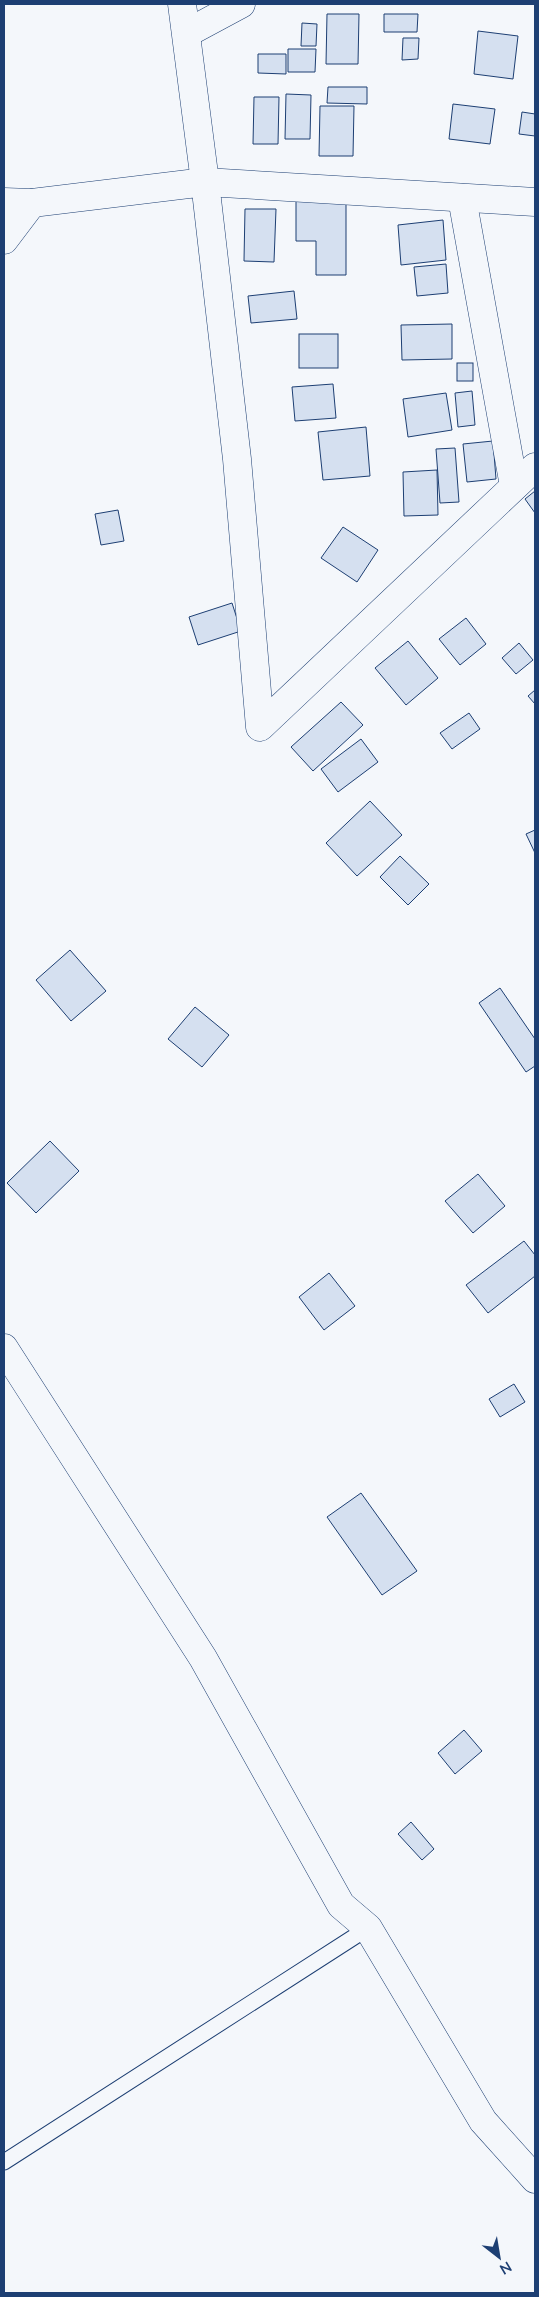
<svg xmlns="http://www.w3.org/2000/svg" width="539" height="2297" font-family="Lato,sans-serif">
	<rect width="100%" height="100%" fill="#f4f7fb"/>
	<g fill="#d5e0f0" stroke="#1d3f73">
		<polygon points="327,14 359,14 358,64 326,64"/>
		<polygon points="384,14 418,14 417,32 384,32"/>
		<polygon points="302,23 317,24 316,46 301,46"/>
		<polygon points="478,31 518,36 513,79 474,74"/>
		<polygon points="403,38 419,38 418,59 402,60"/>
		<polygon points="288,49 316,49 315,72 288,72"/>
		<polygon points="258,54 286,54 286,74 258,73"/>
		<polygon points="328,87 367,87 367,104 327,103"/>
		<polygon points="286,94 311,95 310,139 285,139"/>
		<polygon points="254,97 279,97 278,144 253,144"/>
		<polygon points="453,104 495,109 490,144 449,139"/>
		<polygon points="320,106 354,106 353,156 319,156"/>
		<polygon points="522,112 535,114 535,136 519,134"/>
		<polygon points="296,200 346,200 346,275 316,275 316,241 296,241"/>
		<polygon points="245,209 276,209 274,262 244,261"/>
		<polygon points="443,220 446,260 401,265 398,225"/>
		<polygon points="446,264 448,293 417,296 414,267"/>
		<polygon points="294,291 297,319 251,323 248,296"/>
		<polygon points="452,324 452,359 402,360 401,325"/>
		<rect x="299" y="334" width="39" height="34"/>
		<rect x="457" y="363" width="16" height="18"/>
		<polygon points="333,384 336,418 295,421 292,387"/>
		<polygon points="472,391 475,425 458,427 455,393"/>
		<polygon points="446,393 452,430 408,437 403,399"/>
		<polygon points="366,427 370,476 323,480 318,432"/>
		<polygon points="493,441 496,479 467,482 463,444"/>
		<polygon points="455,448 459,502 440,503 436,449"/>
		<polygon points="437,470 438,515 404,516 403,472"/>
		<polygon points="535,491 535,513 525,499"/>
		<polygon points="118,510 124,541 101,545 95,514"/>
		<polygon points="343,527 378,550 357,582 321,558"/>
		<polygon points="232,603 241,631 198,645 189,617"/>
		<polygon points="466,618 486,644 460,665 439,639"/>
		<polygon points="408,641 438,678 406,705 375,668"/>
		<polygon points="519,643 533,660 516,674 502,658"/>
		<polygon points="535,690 535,704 528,696"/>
		<polygon points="341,702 363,725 313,771 291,747"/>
		<polygon points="469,713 480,729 452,749 440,733"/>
		<polygon points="361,739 378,762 338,792 321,769"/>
		<polygon points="370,801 402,835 357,876 326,843"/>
		<polygon points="535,830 535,853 526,834"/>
		<polygon points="400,856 429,884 408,905 380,877"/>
		<polygon points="70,950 106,991 71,1021 36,980"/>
		<polygon points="500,988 535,1039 535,1066 526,1072 479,1003"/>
		<polygon points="195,1007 229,1035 202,1067 168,1039"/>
		<polygon points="50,1141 79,1171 36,1213 7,1183"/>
		<polygon points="478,1174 505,1206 473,1233 445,1201"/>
		<polygon points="524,1241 535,1255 535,1276 488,1313 466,1285"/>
		<polygon points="329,1273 355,1306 324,1330 299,1297"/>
		<polygon points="514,1384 525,1402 500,1417 489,1399"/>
		<polygon points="361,1493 417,1571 382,1595 327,1517"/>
		<polygon points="464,1730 482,1751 455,1774 438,1753"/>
		<polygon points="411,1822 434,1849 422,1860 398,1834"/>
	</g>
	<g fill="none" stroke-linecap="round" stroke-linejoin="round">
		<g stroke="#1d3f73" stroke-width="17">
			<polyline id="service" points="4,2162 368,1928"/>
		</g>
		<g stroke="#1d3f73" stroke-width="29">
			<g id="minor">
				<polyline points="182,4 205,182 535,202"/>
				<polyline points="187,33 241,4"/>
				<polyline points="462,198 514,486"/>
				<polyline points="4,202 32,203 205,182 237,459 260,727 535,467"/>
				<polyline points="4,240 32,203"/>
				<polyline points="4,1348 203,1658 341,1905 368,1928 483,2121 535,2179"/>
			</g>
		</g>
		<use href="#service" stroke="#f4f7fb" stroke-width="15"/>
		<use href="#minor" stroke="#f4f7fb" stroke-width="28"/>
	</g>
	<rect width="539" height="2297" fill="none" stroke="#1d3f73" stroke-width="10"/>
	<g transform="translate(499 2257) rotate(149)" stroke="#f4f7fb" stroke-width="4" paint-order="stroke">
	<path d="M0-4L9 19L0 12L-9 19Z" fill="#1d3f73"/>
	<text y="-8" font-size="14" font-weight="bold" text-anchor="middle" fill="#1d3f73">N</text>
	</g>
</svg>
